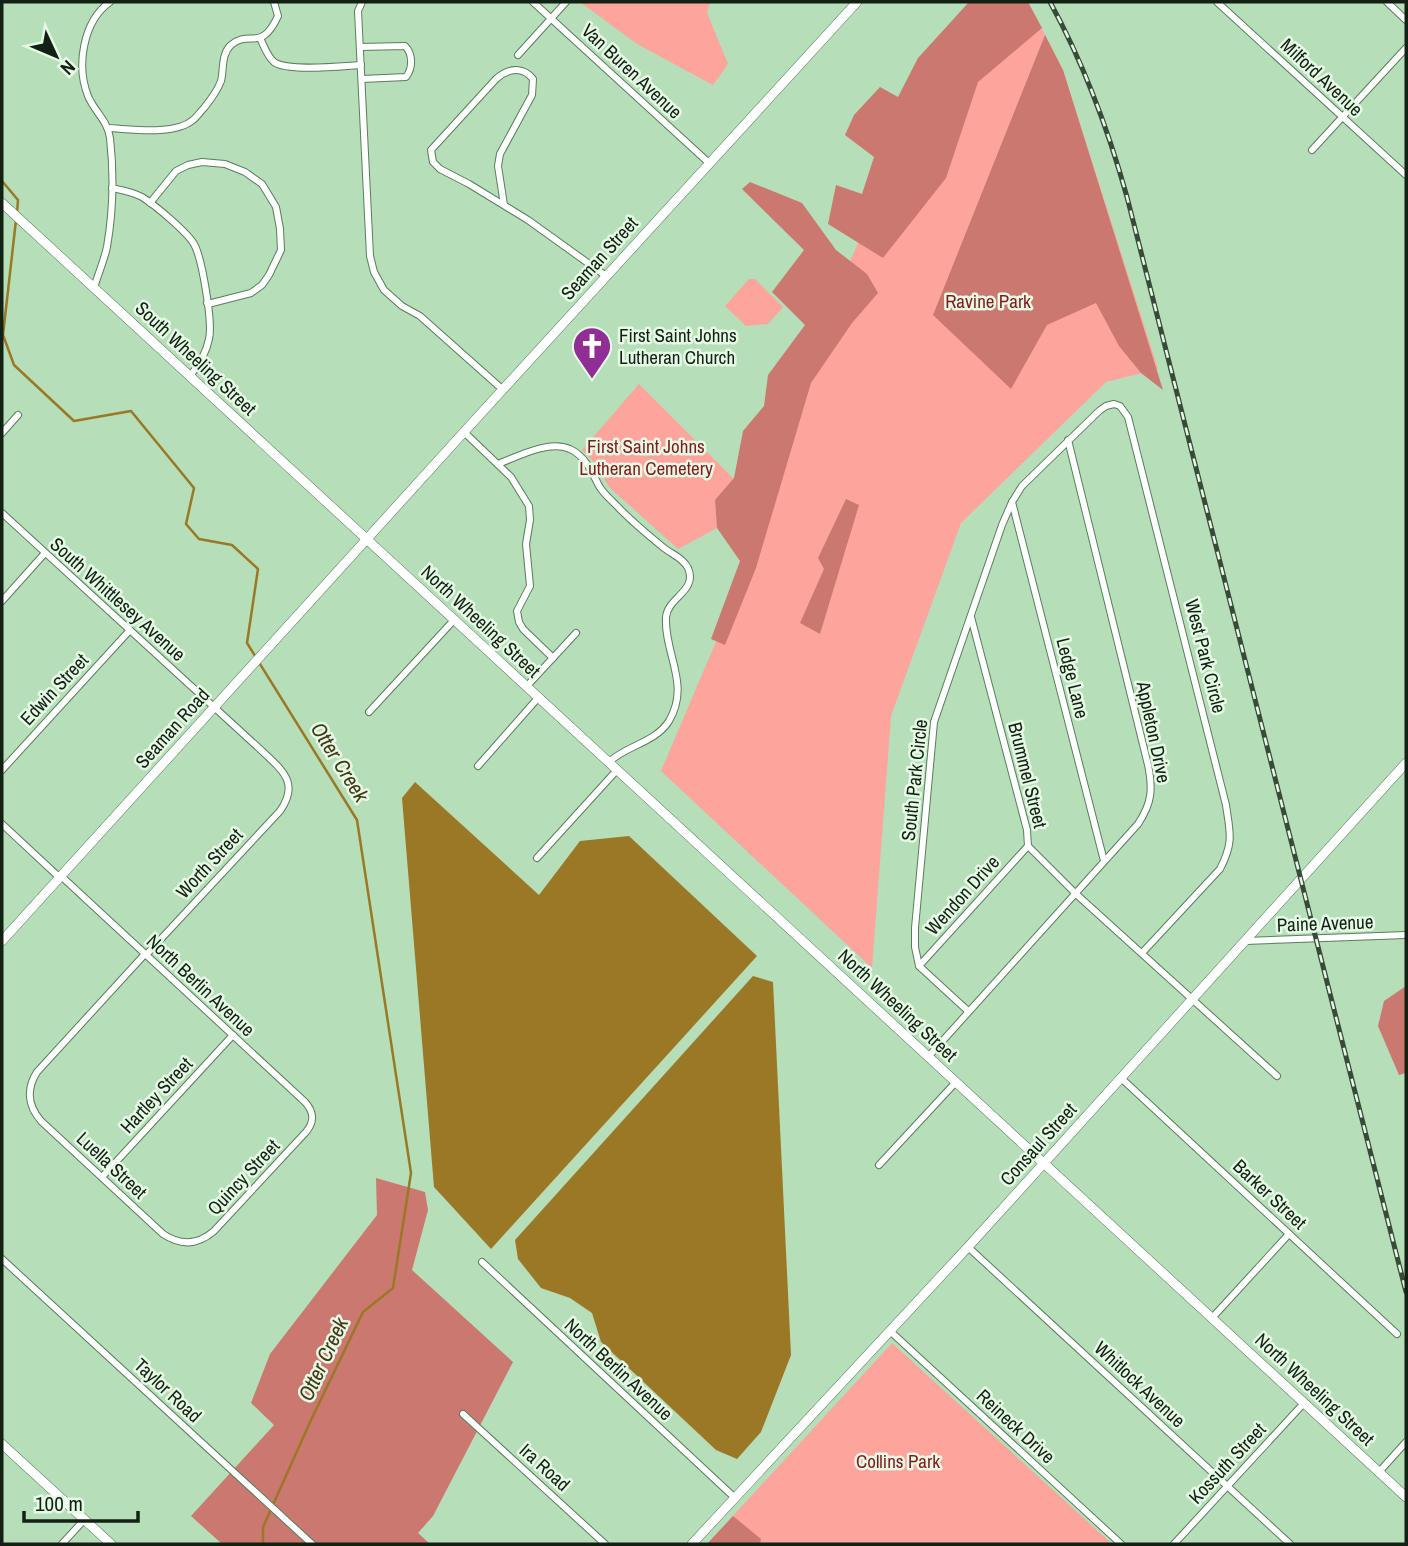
<svg xmlns="http://www.w3.org/2000/svg" width="1408" height="1546" font-family="'Archivo Narrow',sans-serif">
	<rect width="100%" height="100%" fill="#b6deb8"/>
	<g fill="#fda59d">
		<polygon points="580,2 710,2 707,13 728,64 713,85 637,44"/>
		<polygon points="1028,2 1063,70 1158,369 1106,382 961,523 891,716 872,968 661,771 743,578 815,343 939,54"/>
		<polygon points="749,279 755,279 783,307 768,324 746,326 725,306"/>
		<polygon points="639,384 734,479 715,500 717,528 678,549 609,487 597,465 582,450"/>
		<polygon points="892,1343 1112,1544 707,1544"/>
	</g>
	<g fill="#cb7870">
		<polygon points="969,2 1028,2 1042,28 978,82 946,178 883,258 828,224 836,185 862,194 874,157 845,135 854,115 880,87 898,97 918,58"/>
		<polygon points="1045,35 1063,70 1163,390 1141,373 1119,346 1096,303 1047,325 1011,389 933,315"/>
		<polygon points="750,182 802,203 836,250 867,274 878,293 852,323 811,383 756,568 725,645 711,639 740,561 717,528 715,500 734,478 743,431 764,406 768,375 805,325 772,292 804,250 742,189"/>
		<polygon points="846,499 859,505 820,634 800,623 824,569 818,558"/>
		<polygon points="1406,986 1406,1073 1399,1075 1378,1026 1384,1001"/>
		<polygon points="376,1178 425,1192 428,1210 412,1270 513,1362 433,1516 418,1533 430,1544 222,1544 191,1516 274,1425 251,1403 270,1354 377,1215"/>
		<polygon points="733,1516 761,1539 760,1544 707,1544"/>
	</g>
	<g fill="#9a7825">
		<polygon points="415,782 539,895 580,841 629,836 757,956 491,1249 434,1187 402,798"/>
		<polygon points="753,976 773,982 791,1355 761,1432 737,1459 716,1450 601,1342 592,1313 570,1298 541,1288 518,1259 515,1240"/>
	</g>
	<g fill="none" stroke-linecap="round" stroke-linejoin="round">
		<g stroke="#9a7825" stroke-width="2.5">
			<polyline points="2,181 18,200 17,213"/>
			<polyline points="16,220 3,335 14,365 74,421 131,411 194,488 186,524 199,539 232,545 258,569 247,643 357,820 411,1173 393,1288 363,1312 311,1420 263,1527 263,1544"/>
		</g>
		<g stroke="#597e5b" stroke-width="8">
			<g id="street">
				<polyline points="362,2 358,11 370,256 374,272 384,290 402,306 420,316 502,389"/>
				<polyline points="533,2 709,163"/>
				<polyline points="1217,2 1406,175"/>
				<polyline points="1387,2 1406,20"/>
				<path d="M260,38C264,46 267,56 274,62C287,72 343,66 361,65"/>
				<path d="M360,47L405,46C413,54 413,68 406,77L362,79"/>
				<polyline points="518,55 566,2"/>
				<path d="M108,128C131,129 174,136 193,120C197,117 200,112 204,108C211,99 217,92 221,81C224,69 221,54 231,45C250,29 261,53 278,16L274,2"/>
				<polyline points="1312,150 1406,48"/>
				<path d="M112,188C122,190 133,192 142,197C155,205 187,232 194,244C202,258 213,323 209,339C206,354 199,365 190,376"/>
				<polyline points="150,203 176,171 188,165 202,162 225,164 245,172 262,184 276,207 280,229 281,250 269,275 262,285 251,293 208,304 207,303"/>
				<path d="M504,205L498,166L500,154L532,95L533,79C523,66 508,68 496,79L431,150L433,162L440,169L469,184L528,220L606,276"/>
				<path d="M94,288C98,274 104,261 107,247C113,212 114,174 110,138C108,121 94,111 88,96C76,66 83,21 110,2"/>
				<polyline points="464,432 511,477 529,506 530,520 526,544 530,586 517,611 519,622 523,629 553,658"/>
				<polyline points="2,433 18,415"/>
				<path d="M498,464C519,456 548,440 570,449C585,456 592,472 599,486C603,493 611,500 617,506C631,521 648,535 664,548C673,555 683,558 688,568C698,591 668,597 666,617C664,654 691,684 669,721C655,743 627,745 609,762"/>
				<polyline points="1012,502 1104,861"/>
				<path d="M2,513L262,751C282,770 300,783 280,811L146,955"/>
				<polyline points="2,601 45,553"/>
				<polyline points="971,617 1027,830 1028,846 1076,894 1277,1076"/>
				<polyline points="526,687 576,633"/>
				<polyline points="369,712 454,620"/>
				<polyline points="478,766 538,698"/>
				<polyline points="2,770 130,630"/>
				<polyline points="2,824 60,878"/>
				<polyline points="537,858 617,770"/>
				<path d="M61,876L305,1102C314,1112 315,1121 306,1132L214,1231C198,1245 181,1246 163,1234L41,1121C28,1106 26,1089 37,1072L145,954"/>
				<polyline points="1245,941 1406,935"/>
				<polyline points="919,966 1028,846"/>
				<path d="M968,1011L919,966L915,947V928L934,722L1002,525L1012,502L1022,486L1099,411L1106,406L1114,404L1120,406L1128,417L1226,805C1230,833 1234,842 1220,869L1142,953"/>
				<path d="M928,1057L1138,824C1152,803 1153,789 1148,765L1068,440"/>
				<polyline points="1121,1078 1397,1334"/>
				<polyline points="879,1165 956,1082"/>
				<polyline points="102,1177 233,1035"/>
				<polyline points="968,1247 1290,1544"/>
				<polyline points="2,1259 312,1544"/>
				<polyline points="482,1262 735,1498"/>
				<polyline points="1212,1318 1289,1234"/>
				<polyline points="890,1331 1121,1544"/>
				<polyline points="463,1414 605,1544"/>
				<polyline points="1379,1472 1406,1442"/>
				<polyline points="62,1544 84,1520"/>
				<polyline points="1174,1544 1304,1403"/>
			</g>
		</g>
		<g stroke="#597e5b" stroke-width="10">
			<g id="secondary">
				<polyline points="2,203 1406,1497"/>
				<polyline points="2,941 464,432 857,2"/>
				<polyline points="2,1444 111,1544"/>
				<polyline points="692,1544 968,1247 1406,763"/>
			</g>
		</g>
		<use href="#street" stroke="#fff" stroke-width="6"/>
		<use href="#secondary" stroke="#fff" stroke-width="9"/>
		<g stroke="#374b38" stroke-width="5">
			<path id="rail" d="M1050,2C1084,64 1108,129 1127,197L1406,1292"/>
		</g>
		<use href="#rail" stroke="#e5f9e5" stroke-width="2.5" stroke-dasharray="8" stroke-linecap="butt"/>
	</g>
	<defs>
		<g id="church-pin" transform="scale(2.0125)"><path d="M0 17L-7.5 6A9.5 9.5 0 1 1 7.5 6Z" fill="#912e96" stroke="#e5f9e5"/><path d="M-1.2-6h2.4v3.5h3.3v2.4h-3.3V6h-2.4V-.1h-3.3v-2.4h3.3Z" fill="#fff"/></g>
	</defs>
	<g fill-rule="evenodd">
		<use href="#church-pin" x="592" y="346"/>
	</g>
	<g text-anchor="middle" dominant-baseline="central" stroke-width="5" stroke-linejoin="round" paint-order="stroke">
		<g font-size="19" fill="#122113" stroke="#e5f9e5">
			<text transform="translate(632 71) rotate(43)">Van Buren Avenue</text>
			<text transform="translate(1322 77) rotate(43)">Milford Avenue</text>
			<text transform="translate(599 258) rotate(-48)">Seaman Street</text>
			<text transform="translate(196 358) rotate(43)">South Wheeling Street</text>
			<text transform="translate(118 599) rotate(42)">South Whittlesey Avenue</text>
			<text transform="translate(481 621) rotate(43)">North Wheeling Street</text>
			<text transform="translate(1206 656) rotate(76)">West Park Circle</text>
			<text transform="translate(1073 678) rotate(76)">Ledge Lane</text>
			<text transform="translate(54 689) rotate(-47)">Edwin Street</text>
			<text transform="translate(172 728) rotate(-48)">Seaman Road</text>
			<text transform="translate(1154 732) rotate(78)">Appleton Drive</text>
			<text transform="translate(1028 775) rotate(76)">Brummel Street</text>
			<text transform="translate(914 780) rotate(-84)">South Park Circle</text>
			<text transform="translate(209 863) rotate(-47)">Worth Street</text>
			<text transform="translate(962 895) rotate(-48)">Wendon Drive</text>
			<text transform="translate(1325 923) rotate(-2)">Paine Avenue</text>
			<text transform="translate(201 985) rotate(43)">North Berlin Avenue</text>
			<text transform="translate(898 1005) rotate(43)">North Wheeling Street</text>
			<text transform="translate(156 1095) rotate(-47)">Hartley Street</text>
			<text transform="translate(1038 1144) rotate(-48)">Consaul Street</text>
			<text transform="translate(112 1165) rotate(43)">Luella Street</text>
			<text transform="translate(243 1177) rotate(-47)">Quincy Street</text>
			<text transform="translate(1270 1194) rotate(43)">Barker Street</text>
			<text transform="translate(619 1369) rotate(43)">North Berlin Avenue</text>
			<text transform="translate(1140 1384) rotate(43)">Whitlock Avenue</text>
			<text transform="translate(1315 1389) rotate(43)">North Wheeling Street</text>
			<text transform="translate(168 1390) rotate(43)">Taylor Road</text>
			<text transform="translate(1016 1426) rotate(43)">Reineck Drive</text>
			<text transform="translate(1227 1463) rotate(-47)">Kossuth Street</text>
			<text transform="translate(545 1467) rotate(42)">Ira Road</text>
		</g>
		<g font-size="19" fill="#811c1c" stroke="#e5f9e5">
			<text x="988" y="301">Ravine Park</text>
			<text x="646" y="446">First Saint Johns<tspan x="646" dy="22">Lutheran Cemetery</tspan></text>
			<text x="898" y="1461">Collins Park</text>
		</g>
		<g font-size="19" fill="#122113" stroke="#e5f9e5" text-anchor="start">
			<text x="619" y="335">First Saint Johns<tspan x="619" dy="22">Lutheran Church</tspan></text>
		</g>
		<g font-size="21" font-style="italic" fill="#453613" stroke="#e5f9e5">
			<text transform="translate(340 762) rotate(58)">Otter Creek</text>
			<text transform="translate(323 1359) rotate(-65)">Otter Creek</text>
		</g>
	</g>
	<rect width="1408" height="1546" fill="none" stroke="#122113" stroke-width="7"/>
	<g transform="translate(56 56) rotate(134)" stroke="#e5f9e5" stroke-width="5" paint-order="stroke">
	<path d="M0-5L12 26L0 18L-12 26Z" fill="#122113"/>
	<text y="-10" font-size="19" font-weight="bold" text-anchor="middle" fill="#122113">N</text>
	</g>
	<path d="M24 1511v10h114v-10" fill="none" stroke="#122113" stroke-width="3.5"/>
	<text x="35" y="1511" font-size="21" fill="#122113" stroke="#e5f9e5" stroke-width="5" paint-order="stroke">100 m</text>
</svg>
